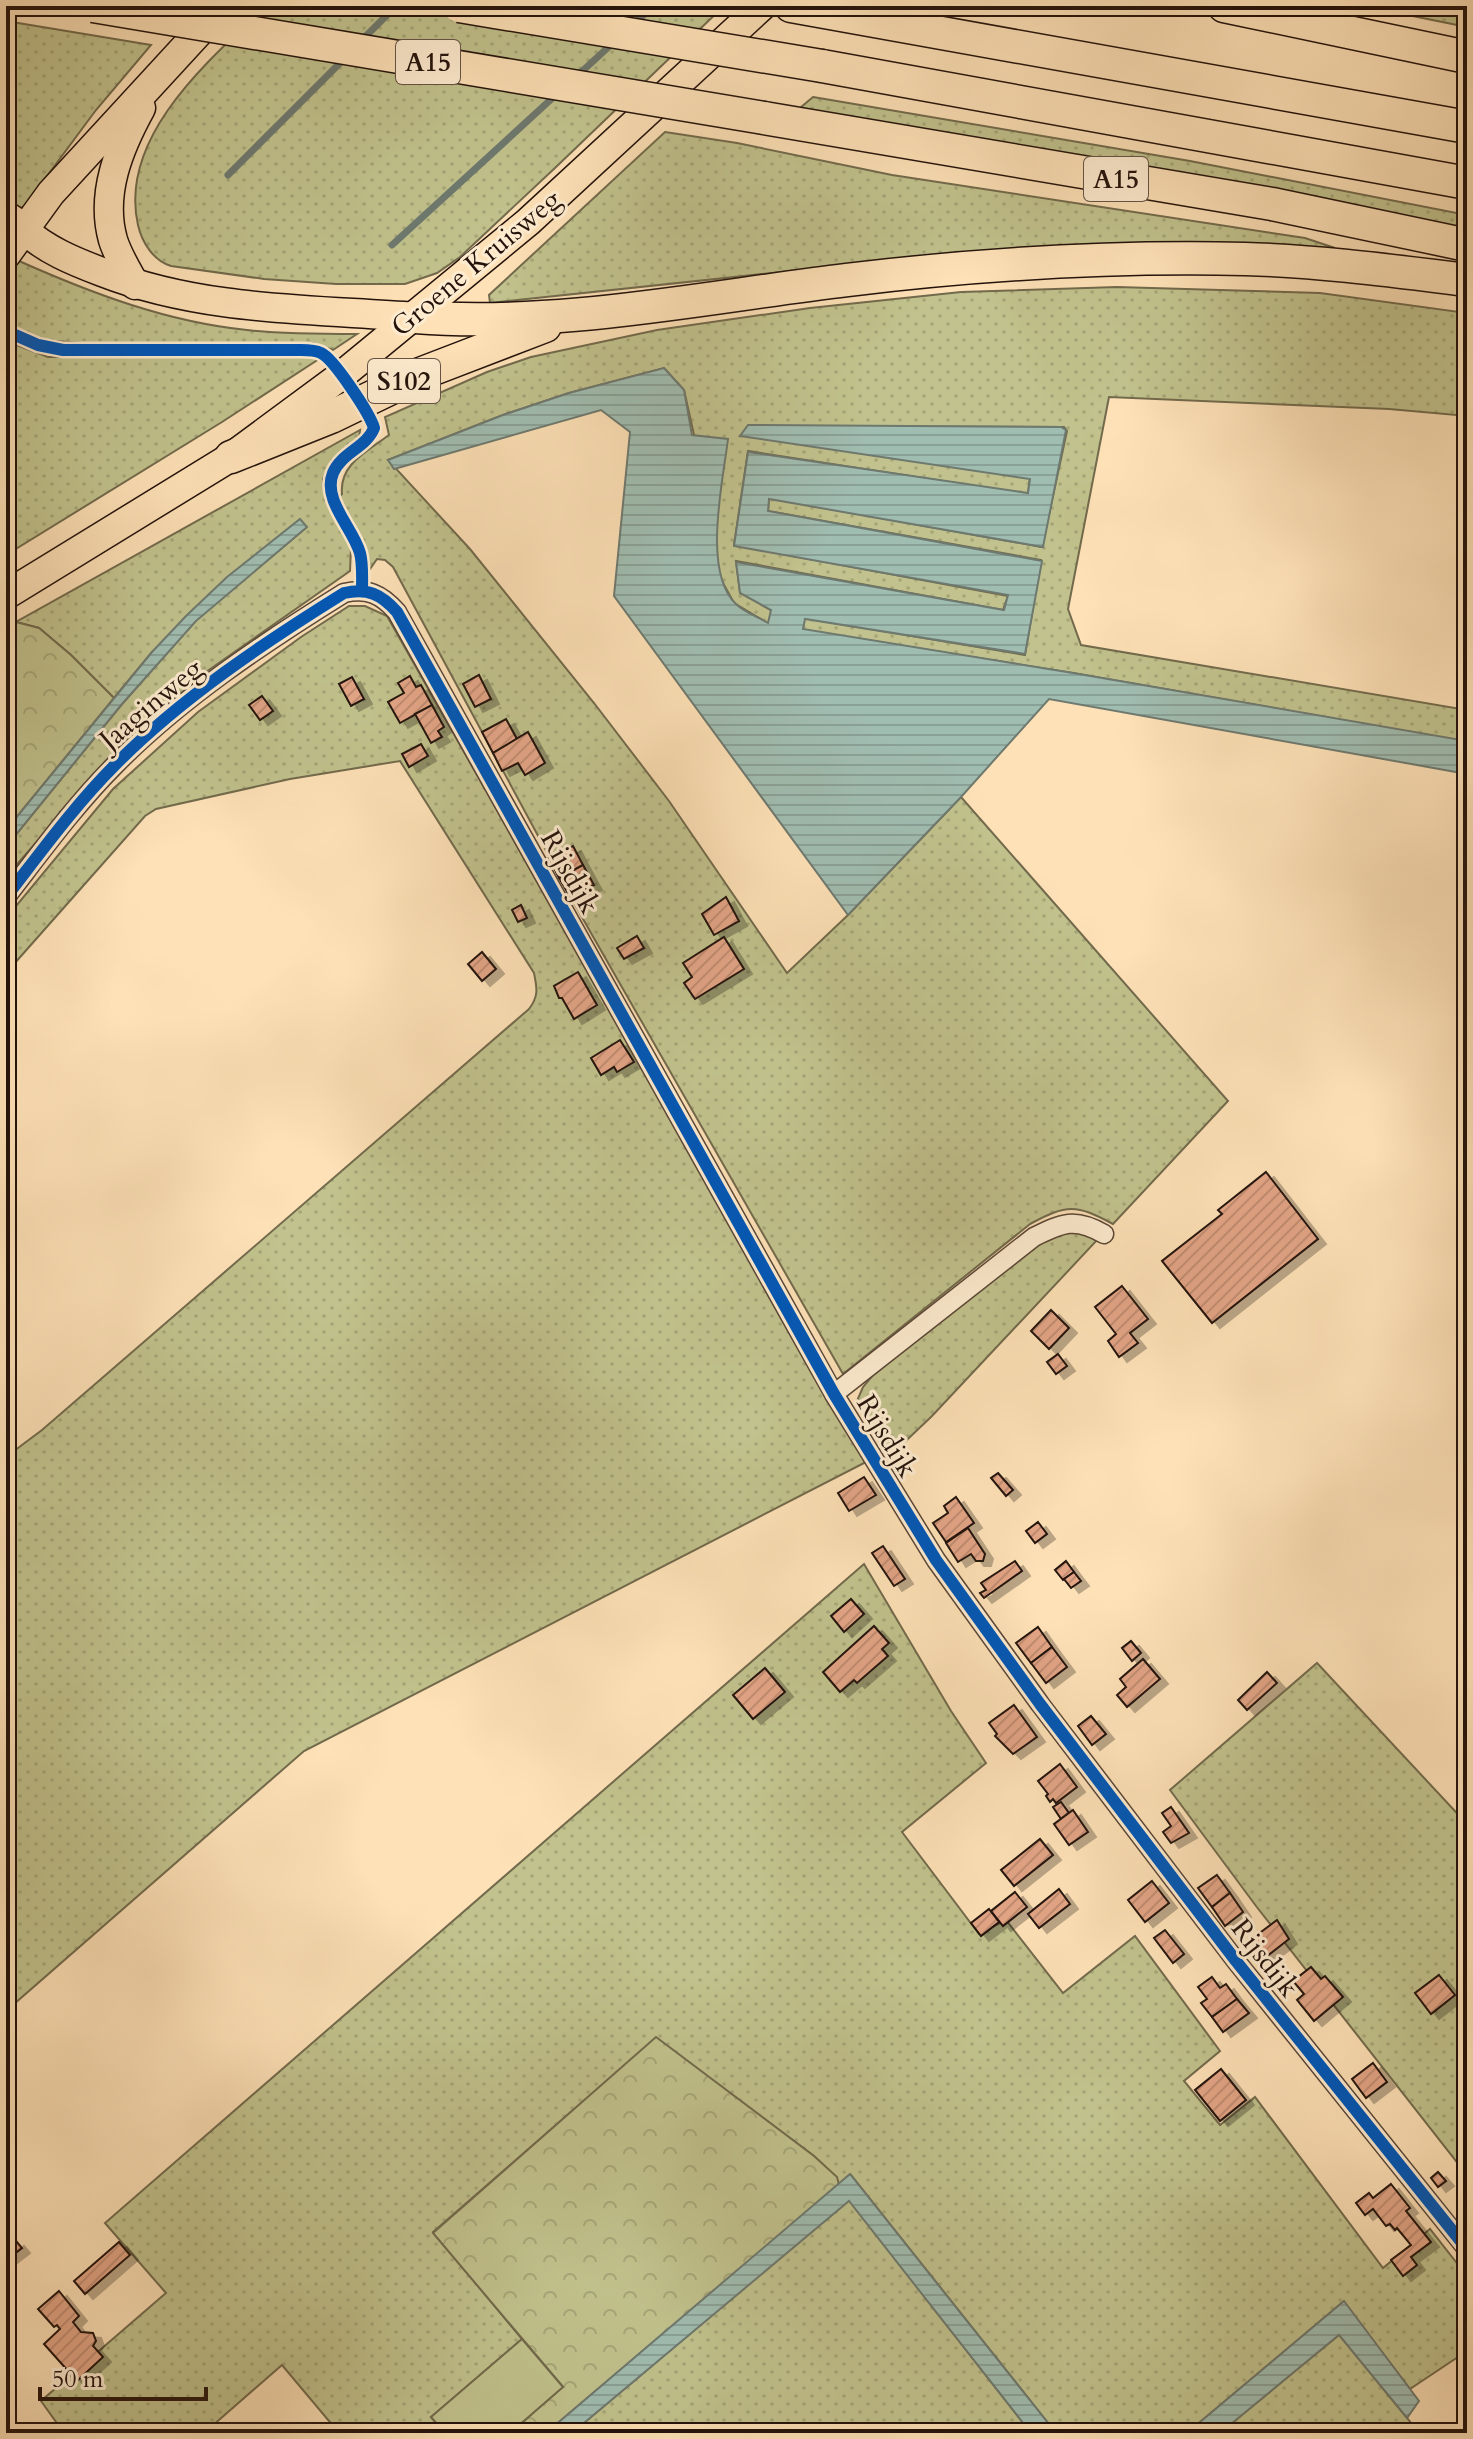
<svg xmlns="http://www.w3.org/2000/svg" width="1473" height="2439" font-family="Cardo,serif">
	<defs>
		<pattern id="grass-dots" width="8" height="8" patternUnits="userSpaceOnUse" patternTransform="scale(2)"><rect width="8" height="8" fill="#c1c28d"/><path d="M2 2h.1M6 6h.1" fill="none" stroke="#a6a678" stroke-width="1.8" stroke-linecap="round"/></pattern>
		<pattern id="forest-crowns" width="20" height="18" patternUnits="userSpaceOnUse" patternTransform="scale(2)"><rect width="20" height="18" fill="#c1c28d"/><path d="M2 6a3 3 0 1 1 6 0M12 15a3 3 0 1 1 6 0" fill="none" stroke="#a6a678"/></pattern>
		<pattern id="water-rules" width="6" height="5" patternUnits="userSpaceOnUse" patternTransform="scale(2)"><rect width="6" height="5" fill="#a0bdb1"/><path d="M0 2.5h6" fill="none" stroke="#8aa197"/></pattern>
		<pattern id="building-hatch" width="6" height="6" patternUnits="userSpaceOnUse" patternTransform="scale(2)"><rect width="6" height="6" fill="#e3a586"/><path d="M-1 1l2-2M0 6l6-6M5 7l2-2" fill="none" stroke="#c28d72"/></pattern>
		<filter id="shadow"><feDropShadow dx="8" dy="5" stdDeviation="0" flood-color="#0004"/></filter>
	</defs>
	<rect width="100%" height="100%" fill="#fee1b7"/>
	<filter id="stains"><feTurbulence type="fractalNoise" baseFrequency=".0025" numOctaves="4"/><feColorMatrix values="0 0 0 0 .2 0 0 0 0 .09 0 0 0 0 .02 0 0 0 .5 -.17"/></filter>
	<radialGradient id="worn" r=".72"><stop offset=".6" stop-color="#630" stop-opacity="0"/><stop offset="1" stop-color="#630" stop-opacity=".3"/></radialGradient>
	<g fill="url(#grass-dots)" stroke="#726a4c" stroke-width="2">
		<path d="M266,6H724L556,167L460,257L437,273L405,284H336L264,279L171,266C154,261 142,243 138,225C118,137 209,60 266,6Z"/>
		<polygon points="1363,6 1467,6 1467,27"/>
		<polygon points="6,21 151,45 96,110 24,207 16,209 6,203"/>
		<polygon points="813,97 1190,161 1467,215 1467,232 800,108"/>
		<polygon points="665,132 737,143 892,175 1305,238 1335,248 1134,244 791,271 490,303 489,295"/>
		<path d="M19,261C91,293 167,322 247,330C283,334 320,334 357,334L333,350L313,343L96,344L42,340L6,326V279Z"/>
		<path d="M1117,287L1320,293L1467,313V416L1389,409L1109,397L1068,609L1081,645L1467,710V742L1073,673L803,630L804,618L1025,655L1041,560L768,511L769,498L1042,547L1067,431L1064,427L748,426L1030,477L1028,494L748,451L734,545L1008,596L1003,610L736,561L740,592L772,611L769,624L734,603L717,572V538L684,390L664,368L569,393L503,415L388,460L470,549L594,703L669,801L787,973L848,915L961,797L1228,1101L1113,1224C1076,1204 1067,1204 1030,1224L843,1374L583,919L393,567L385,560L377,559L368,572L351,547L350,571L206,672L122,744L6,877V847L122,704L196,620L307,527L152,652L114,698L71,655L39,628L16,622L360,430L359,439L332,461L323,479L331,503L342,494C339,464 368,451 389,435L385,417L487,372L531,357L657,330L810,308L961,292Z"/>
		<polygon points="6,341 48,357 311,356 319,359 222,422 6,555"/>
		<path d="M349,606H365L387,616L866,1462L304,1751L6,2011V1457L42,1430L529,1009C539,996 537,988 534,973L400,761L290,779L156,809L145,816L6,973V918L113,789L198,712L301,637Z"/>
		<polygon points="1071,1227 1099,1238 932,1416 889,1457 857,1401 863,1387 873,1375 1040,1240"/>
		<polygon points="864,1564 951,1711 986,1763 902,1832 979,1934 1006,1920 1063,1993 1135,1936 1220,2051 1184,2081 1220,2125 1255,2097 1383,2268 1430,2229 1467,2276 1467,2351 1410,2389 1343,2302 1187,2433 1056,2433 851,2175 839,2185 836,2177 814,2156 656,2038 433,2232 522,2339 431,2417 445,2433 339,2433 282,2365 204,2433 64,2433 41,2401 166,2293 105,2223"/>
		<polygon points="1317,1663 1467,1824 1467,2175 1256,1906 1170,1790"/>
		<polygon points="849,2200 1031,2433 572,2433"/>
		<polygon points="1340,2334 1419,2433 1220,2433"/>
	</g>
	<g fill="url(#forest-crowns)" stroke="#726a4c" stroke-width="2">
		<polygon points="16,622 39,628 71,655 114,698 6,830 6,629"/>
		<polygon points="656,2037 814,2156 837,2177 839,2185 546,2433 510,2433 563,2387 433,2233"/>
	</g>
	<polygon fill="#c1c28d" stroke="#726a4c" stroke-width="2" points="522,2339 563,2387 510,2433 445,2433 431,2417"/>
	<g fill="url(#water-rules)" stroke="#6e796f" stroke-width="2">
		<path d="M664,368L684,390L692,435L728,439C723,481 702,572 736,604C744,612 758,617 768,623L771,610L740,593L736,562L1004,610L1008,595L734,546L748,452L1028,493L1030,479L740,436L748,425L1061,427L1066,430L1043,547L769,499L768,511L1042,561L1025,654L805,619L803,629L1073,673L1467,741V774L1049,699L961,797L848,915L614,596L630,432L601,410L394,469L388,460L503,415L569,393Z"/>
		<polygon points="300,519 307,527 196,621 122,704 6,847 6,830 152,652 186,616 227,577"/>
		<polygon points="850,2174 1056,2433 1031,2433 849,2201 572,2433 546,2433"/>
		<polygon points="1344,2301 1419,2401 1407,2418 1339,2335 1220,2433 1187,2433"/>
	</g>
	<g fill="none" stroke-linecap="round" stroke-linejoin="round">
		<g stroke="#6e796f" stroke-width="7">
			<polyline points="633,25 653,6"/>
			<polyline points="361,41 396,6"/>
			<polyline points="577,76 615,41"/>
			<polyline points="228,175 344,59"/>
			<polyline points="392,245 559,92"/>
		</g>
	</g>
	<g fill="url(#building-hatch)" stroke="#23120b" stroke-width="2" filter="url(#shadow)">
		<polygon points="479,675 491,699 475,707 463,684"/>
		<polygon points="410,676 416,687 421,685 432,705 400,723 388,702 404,693 398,683"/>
		<polygon points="352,677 364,699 351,706 339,684"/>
		<polygon points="262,696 273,711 260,720 249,705"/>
		<polygon points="432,705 444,727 438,731 442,737 431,743 415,714"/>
		<polygon points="506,719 517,739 493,753 482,732"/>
		<polygon points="528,732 545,763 525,775 518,763 502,771 493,753"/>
		<polygon points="421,744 428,756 409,767 402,754"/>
		<polygon points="573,846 583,865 559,878 549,858"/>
		<polygon points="583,865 594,885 570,897 559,878"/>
		<polygon points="726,897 739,921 714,935 702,914"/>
		<polygon points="521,905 527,918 518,922 512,910"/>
		<polygon points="637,936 644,948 624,959 617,948"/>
		<polygon points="724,937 744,969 695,999 684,983 692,977 683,963"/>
		<polygon points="482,952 496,969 482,981 468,964"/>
		<polygon points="578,972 597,1005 574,1019 562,998 559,998 554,986"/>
		<polygon points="620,1040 634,1062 617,1072 614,1067 601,1075 591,1058"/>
		<polygon points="1266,1172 1318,1239 1212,1323 1162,1261 1222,1214 1218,1210"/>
		<polygon points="1122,1286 1148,1319 1130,1333 1138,1343 1119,1357 1108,1341 1116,1334 1095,1307"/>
		<polygon points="1051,1310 1069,1328 1049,1349 1031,1331"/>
		<polygon points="1058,1354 1067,1366 1056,1374 1047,1362"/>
		<polygon points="998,1473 1013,1490 1006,1496 991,1478"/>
		<polygon points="864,1477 876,1495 849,1511 838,1493"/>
		<polygon points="956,1497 974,1523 946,1542 933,1523 948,1513 944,1506"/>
		<polygon points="1038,1522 1047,1534 1035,1543 1026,1531"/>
		<polygon points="968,1528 985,1554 983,1561 976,1561 971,1554 958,1562 946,1543"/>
		<polygon points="883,1546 905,1579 894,1586 872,1553"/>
		<polygon points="1015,1561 1022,1571 984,1598 980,1593 986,1590 981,1583"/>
		<polygon points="1066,1561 1074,1572 1063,1580 1055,1570"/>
		<polygon points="1074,1572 1081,1581 1071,1588 1064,1579"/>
		<polygon points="851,1599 864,1614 844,1632 831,1616"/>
		<polygon points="874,1626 889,1643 882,1649 888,1656 857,1683 854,1680 840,1692 823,1672"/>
		<polygon points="1038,1627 1052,1647 1031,1663 1016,1643"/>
		<polygon points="1131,1641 1141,1653 1132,1661 1122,1648"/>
		<polygon points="1052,1647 1067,1667 1046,1683 1031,1663"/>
		<polygon points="1143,1659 1160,1679 1127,1707 1117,1695 1126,1687 1120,1679"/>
		<polygon points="765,1668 785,1692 753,1719 733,1695"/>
		<polygon points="1267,1672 1277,1683 1247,1710 1238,1700"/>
		<polygon points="1014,1705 1037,1737 1013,1754 995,1736 997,1734 989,1723"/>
		<polygon points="1091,1716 1106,1734 1092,1745 1078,1726"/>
		<polygon points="1060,1764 1077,1787 1056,1803 1053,1799 1050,1802 1046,1796 1048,1794 1038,1781"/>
		<polygon points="1061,1802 1069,1813 1061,1819 1053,1807"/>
		<polygon points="1171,1807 1189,1833 1171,1843 1163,1832 1171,1826 1162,1813"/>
		<polygon points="1073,1810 1088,1832 1069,1845 1054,1824"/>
		<polygon points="1040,1839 1053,1855 1014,1886 1001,1870"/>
		<polygon points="1217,1875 1230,1893 1212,1907 1198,1888"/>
		<polygon points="1152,1881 1169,1903 1145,1922 1128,1900"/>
		<polygon points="1059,1889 1070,1904 1039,1928 1028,1914"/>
		<polygon points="1015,1892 1027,1907 1003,1926 991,1911"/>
		<polygon points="1230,1893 1243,1912 1225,1926 1212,1907"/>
		<polygon points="989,1909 999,1922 981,1936 971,1923"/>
		<polygon points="1277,1920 1289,1939 1266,1957 1253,1938"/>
		<polygon points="1165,1930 1184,1954 1173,1963 1154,1938"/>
		<polygon points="1311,1967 1321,1979 1325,1976 1343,1997 1314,2021 1297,2000 1304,1994 1293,1981"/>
		<polygon points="1439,1975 1455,1995 1431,2014 1415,1993"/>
		<polygon points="1212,1977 1220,1988 1226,1984 1237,1999 1212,2017 1201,2003 1207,1999 1198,1987"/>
		<polygon points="1237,1999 1249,2013 1223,2032 1212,2017"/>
		<polygon points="1373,2063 1387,2082 1366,2098 1352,2079"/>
		<polygon points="1221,2069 1246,2100 1220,2121 1195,2090"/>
		<polygon points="1438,2172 1446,2181 1438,2187 1431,2178"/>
		<polygon points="1391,2184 1410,2208 1406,2211 1431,2242 1411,2257 1417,2265 1403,2276 1391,2260 1411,2245 1397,2228 1395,2230 1390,2224 1386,2226 1373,2209 1365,2215 1356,2203 1369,2193 1373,2198"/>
		<polygon points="16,2241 22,2248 8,2259 6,2249"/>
		<polygon points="119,2242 130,2255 85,2294 74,2281"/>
		<polygon points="59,2291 79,2316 73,2322 81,2332 93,2333 96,2341 93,2346 103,2357 77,2381 44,2344 60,2329 57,2325 54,2327 38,2309"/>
		<polygon points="1467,2418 1467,2433 1460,2433 1455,2427"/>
	</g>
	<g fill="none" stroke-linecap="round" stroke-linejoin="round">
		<g stroke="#5a4636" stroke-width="21">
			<g id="street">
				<path d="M6,897C41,852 75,805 115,765C180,699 265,642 344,593C368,588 381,594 397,612L834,1394L936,1560L1040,1704L1236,1961L1467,2249"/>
				<path d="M834,1394L1034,1237C1062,1223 1075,1217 1104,1234"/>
				<polyline points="6,2431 7,2433"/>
			</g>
		</g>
		<g stroke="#23120b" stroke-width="31">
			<g id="primary">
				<path d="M23,229C46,250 73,261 102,272C202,311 309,309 415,317"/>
				<polyline points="6,255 51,193 223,6"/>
				<path d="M135,285C127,270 118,256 113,240C100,194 119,148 141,108"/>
				<polyline points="6,595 231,457 342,375 528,222 762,6"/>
			</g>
		</g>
		<g stroke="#23120b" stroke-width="35">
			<g id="highway">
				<polyline points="791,6 1467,127"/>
				<polyline points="1224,6 1467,57"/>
				<polyline points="822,66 1467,183"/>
				<polyline points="764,118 1272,204 1467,245"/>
				<polyline points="6,218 23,229"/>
				<path d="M415,317C559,328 704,297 847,280C978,264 1112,256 1245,259C1319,261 1394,271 1467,280"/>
				<polyline points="231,457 331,417 420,374 545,326"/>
			</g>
		</g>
		<use href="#street" stroke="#feecd0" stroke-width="18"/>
		<use href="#primary" stroke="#fee1b7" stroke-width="28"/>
		<use href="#highway" stroke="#fee1b7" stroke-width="32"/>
		<g stroke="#23120b" stroke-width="35" stroke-linecap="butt">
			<g id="highway-bridge">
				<polyline points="93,6 764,118"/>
				<polyline points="459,6 822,66"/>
			</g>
		</g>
		<use href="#highway-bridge" stroke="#fee1b7" stroke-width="32"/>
		<g stroke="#feecd0" stroke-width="17">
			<g id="cycleway">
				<path d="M6,331L38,345L63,350H301C308,350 315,350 321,353C334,359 370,414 374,428C367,447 341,453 333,473C322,500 353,528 360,553C363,565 362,578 362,590"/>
				<path d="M6,897C41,852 75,805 115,765C180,699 265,642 344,593C368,588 381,594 397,612L834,1394L936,1560L1040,1704L1236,1961L1467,2249"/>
			</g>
		</g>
		<use href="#cycleway" stroke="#0057b8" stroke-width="12"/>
	</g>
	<g text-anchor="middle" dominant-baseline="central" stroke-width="6" stroke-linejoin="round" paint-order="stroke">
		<g fill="#feecd0" stroke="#655346" stroke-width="2">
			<rect x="396" y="40" width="64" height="44" rx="6"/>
			<rect x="1084" y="157" width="64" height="44" rx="6"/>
			<rect x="368" y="359" width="72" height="44" rx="6"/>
		</g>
		<g font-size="26" font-weight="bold" fill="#23120b">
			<text x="428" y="62">A15</text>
			<text x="1116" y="179">A15</text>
			<text x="404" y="381">S102</text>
		</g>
		<g font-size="28" fill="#23120b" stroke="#feecd0">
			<text transform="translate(476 263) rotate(-40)">Groene Kruisweg</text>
			<text transform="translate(151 704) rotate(-40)">Jaaginweg</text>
			<text transform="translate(570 872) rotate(61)">Rijsdijk</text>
			<text transform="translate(887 1436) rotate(59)">Rijsdijk</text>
			<text transform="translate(1265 1958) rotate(52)">Rijsdijk</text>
		</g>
	</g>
	<rect width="1473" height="2439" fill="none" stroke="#fee1b7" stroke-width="32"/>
	<rect x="8" y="8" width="1457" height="2423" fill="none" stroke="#23120b" stroke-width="4"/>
	<rect x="16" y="16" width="1441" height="2407" fill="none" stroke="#23120b" stroke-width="2"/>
	<path d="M40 2387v12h166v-12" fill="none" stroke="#23120b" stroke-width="4"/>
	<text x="52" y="2387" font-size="24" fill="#23120b" stroke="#feecd0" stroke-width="6" paint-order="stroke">50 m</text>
	<rect width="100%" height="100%" filter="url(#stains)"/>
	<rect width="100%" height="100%" fill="url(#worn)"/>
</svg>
